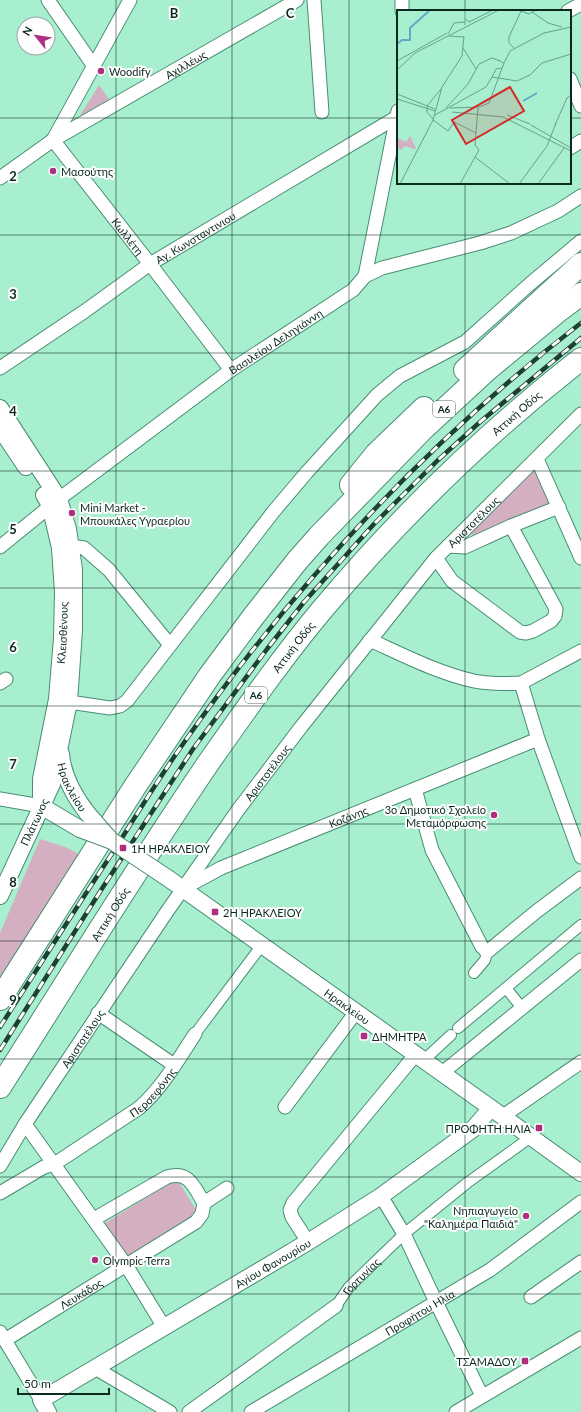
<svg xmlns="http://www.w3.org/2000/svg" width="581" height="1412" font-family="Lato,sans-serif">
	<rect width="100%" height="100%" fill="#a8efd0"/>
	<g fill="#d4afc2">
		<polygon points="99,85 110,101 78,119"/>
		<polygon points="533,471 537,473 548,499 548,504 473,537 471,533"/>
		<polygon points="40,839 65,847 83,856 0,976 0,933"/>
		<polygon points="177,1179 198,1213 127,1257 105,1223"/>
	</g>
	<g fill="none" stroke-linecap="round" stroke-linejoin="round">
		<g stroke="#488d71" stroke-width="12">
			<g id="pedestrian">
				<polyline points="474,973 485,960 487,952"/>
				<polyline points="506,988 522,1008"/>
				<polyline points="458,1028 581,925"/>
				<polyline points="195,1034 262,945"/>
				<polyline points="424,1060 451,1035"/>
				<path id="s1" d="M336,1306L349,1287L404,1234L467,1183L531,1137"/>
			</g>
		</g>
		<g stroke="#488d71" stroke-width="15">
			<g id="minor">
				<polyline points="48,0 93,65"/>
				<polyline points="314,0 322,112"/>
				<polyline points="402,0 402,11"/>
				<polyline points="568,11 581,4"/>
				<polyline points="570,79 581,106"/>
				<path id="s2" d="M53,140L150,264L231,370"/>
				<polyline points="53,140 130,0"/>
				<polyline points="570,148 581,141"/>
				<path id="s3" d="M0,178L53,140L297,0"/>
				<polyline points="365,276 398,111"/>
				<path id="s4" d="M0,368L85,311L150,264L397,117"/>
				<polyline points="537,459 581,558"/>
				<polyline points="448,546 465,547 511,526 559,507"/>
				<path id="s5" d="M0,547L59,499L231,370L353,290L365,276L382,268L480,243L511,233L558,211L581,196"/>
				<polyline points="62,547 71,546 84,548 109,570 170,645"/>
				<polyline points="436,558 452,581 520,632 526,633 533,631 551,621 555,616 556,609 511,526"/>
				<path d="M370,640C403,655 438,673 474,681C489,684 506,684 521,683L581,651"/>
				<polyline points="0,683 6,679"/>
				<polyline points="521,683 538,739 581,857"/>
				<polyline points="69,702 110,708 120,706 127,701 274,511 307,472 377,395 400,376 465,342 531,283 581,241"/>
				<polyline points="415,789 432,850 482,947 487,952 537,911 581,878"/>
				<polyline points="0,799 41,806"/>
				<path id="s6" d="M186,887L221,868L538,739"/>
				<polyline points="98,1013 174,1065"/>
				<polyline points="442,1073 581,960"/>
				<polyline points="285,1107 356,1012"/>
				<polyline points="503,1116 581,1062"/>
				<polyline points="25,1124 126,1265 164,1327"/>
				<path id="s7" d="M0,1166L25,1124L166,913L238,810L301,727L436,558L581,414"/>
				<path id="s8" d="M0,1193L44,1167L54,1164L62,1159L139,1108C162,1088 178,1060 195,1034"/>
				<polyline points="381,1196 404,1234 436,1302 482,1396"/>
				<path d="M94,1219L167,1177C189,1170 194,1187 204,1203"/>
				<polyline points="308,1242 292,1217 290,1210 293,1203 416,1054"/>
				<polyline points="531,1297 581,1262"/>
				<polyline points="0,1332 41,1400"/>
				<path id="s9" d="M5,1340L196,1222L202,1214L204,1203L227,1188"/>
				<polyline points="95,1368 170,1412"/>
				<polyline points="189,1412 336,1306"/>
				<path id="s10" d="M251,1412L490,1270L581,1202"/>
				<polyline points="456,1412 581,1338"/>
			</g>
		</g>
		<g stroke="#488d71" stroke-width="18">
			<g id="tertiary">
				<polyline points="0,408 59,499 68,529 74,569 74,630 69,702 52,784 0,896"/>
				<polyline points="0,428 26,467"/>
				<path id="s11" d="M61,754C63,777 74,796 88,814"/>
				<path id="s12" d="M41,803V779L57,699L62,638L63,592L60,548L50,505L44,495"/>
				<polyline points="41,806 80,829"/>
				<path id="s13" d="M169,879L491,1108L581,1173"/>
				<path id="s14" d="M48,1412L41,1400L308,1242L381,1196L473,1129L491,1108"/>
			</g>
		</g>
		<g stroke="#488d71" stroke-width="24">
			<g id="motorway">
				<polyline points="465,370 581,264"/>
				<polyline points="351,485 376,454 424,408"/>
				<polyline points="0,999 134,788 210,675 253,617 297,561 319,536 422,430 488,369 557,312 581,294"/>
				<path id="s15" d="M0,1087C69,979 136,869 209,762C245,711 281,659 321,611C399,518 486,433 581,359"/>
			</g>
		</g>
		<use href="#pedestrian" stroke="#fff" stroke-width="10"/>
		<use href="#minor" stroke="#fff" stroke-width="13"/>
		<use href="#tertiary" stroke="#fff" stroke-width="16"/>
		<use href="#motorway" stroke="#fff" stroke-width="22"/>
		<g stroke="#1e4033" stroke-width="4.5">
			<g id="rail">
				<path d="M0,1027C38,968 76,908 115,849C137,814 159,778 183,744C294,585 427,442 581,323"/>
				<polyline points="0,1050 103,887 193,749 267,649 304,602 374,524 438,460 480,422 581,338"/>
			</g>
		</g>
		<use href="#rail" stroke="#fefefe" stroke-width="3" stroke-dasharray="9" stroke-linecap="butt"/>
		<g stroke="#488d71" stroke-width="18" stroke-linecap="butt">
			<g id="tertiary-bridge">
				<polyline points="88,814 109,838"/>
				<polyline points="80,829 112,841 169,879"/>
			</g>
		</g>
		<use href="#tertiary-bridge" stroke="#fff" stroke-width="16"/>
	</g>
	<path fill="none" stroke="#0c291e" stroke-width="1" stroke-opacity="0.55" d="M116,0V1412M232,0V1412M349,0V1412M465,0V11M0,118H398M570,118H581M465,183V1412M0,235H581M0,353H581M0,471H581M0,588H581M0,706H581M0,824H581M0,941H581M0,1059H581M0,1177H581M0,1294H581"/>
	<g fill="#ad2f80" stroke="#fefefe" stroke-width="1.5">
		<circle cx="101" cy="71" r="4"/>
		<circle cx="53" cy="171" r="4"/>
		<circle cx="72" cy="513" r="4"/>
		<circle cx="494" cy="815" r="4"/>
		<rect x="119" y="844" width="8" height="8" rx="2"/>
		<rect x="211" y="908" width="8" height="8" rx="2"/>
		<rect x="360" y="1032" width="8" height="8" rx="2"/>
		<rect x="535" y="1124" width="8" height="8" rx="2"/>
		<circle cx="526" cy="1216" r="4"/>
		<circle cx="95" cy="1260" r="4"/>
		<rect x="521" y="1357" width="8" height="8" rx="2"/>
	</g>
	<g text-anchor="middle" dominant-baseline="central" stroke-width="4" stroke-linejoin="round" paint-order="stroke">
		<g fill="#fefefe" stroke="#556961" stroke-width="1">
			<rect x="433" y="401" width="22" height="16" rx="3"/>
			<rect x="245" y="687" width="22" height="16" rx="3"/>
		</g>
		<g font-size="10" font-weight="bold" fill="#0c291e">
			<text x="444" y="409">Α6</text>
			<text x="256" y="695">Α6</text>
		</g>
		<g font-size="11" fill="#0c291e" stroke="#fefefe">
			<text stroke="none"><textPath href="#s3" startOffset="218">Αχιλλέως</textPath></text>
			<text stroke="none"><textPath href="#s2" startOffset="122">Κωλλέτη</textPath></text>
			<text stroke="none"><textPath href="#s4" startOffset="235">Αγ. Κωνσταντινιου</textPath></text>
			<text stroke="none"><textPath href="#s5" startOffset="344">Βασιλείου Δεληγιάννη</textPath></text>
			<text stroke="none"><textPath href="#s15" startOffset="853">Αττική Οδός</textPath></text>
			<text stroke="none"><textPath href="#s7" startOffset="801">Αριστοτέλους</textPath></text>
			<text stroke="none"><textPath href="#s12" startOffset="172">Κλεισθένους</textPath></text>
			<text stroke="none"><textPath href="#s15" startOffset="529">Αττική Οδός</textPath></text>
			<text stroke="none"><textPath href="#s7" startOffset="476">Αριστοτέλους</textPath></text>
			<text stroke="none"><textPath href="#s11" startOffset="35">Ηρακλείου</textPath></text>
			<text stroke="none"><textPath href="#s6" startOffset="177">Κοζάνης</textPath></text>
			<text transform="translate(34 822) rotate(-65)">Πλάτωνος</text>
			<text stroke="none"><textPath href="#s15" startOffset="205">Αττική Οδός</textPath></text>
			<text stroke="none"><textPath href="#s13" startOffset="219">Ηρακλείου</textPath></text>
			<text stroke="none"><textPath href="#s7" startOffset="152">Αριστοτέλους</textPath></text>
			<text stroke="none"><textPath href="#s8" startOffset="184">Περσεφόνης</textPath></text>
			<text stroke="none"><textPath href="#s14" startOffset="283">Αγίου Φανουρίου</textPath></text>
			<text stroke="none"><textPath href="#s1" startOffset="39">Γορτυνίας</textPath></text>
			<text stroke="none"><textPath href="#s9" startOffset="89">Λευκάδος</textPath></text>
			<text stroke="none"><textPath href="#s10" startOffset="196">Προφήτου Ηλία</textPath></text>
		</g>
		<g font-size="11" fill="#0c291e" stroke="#fefefe" text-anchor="start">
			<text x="109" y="71">Woodify</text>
			<text x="61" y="171">Μασούτης</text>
			<text x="80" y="507">Mini Market -<tspan x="80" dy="13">Μπουκάλες Υγραερίου</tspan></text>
			<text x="486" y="809" text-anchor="end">3ο Δημοτικό Σχολείο<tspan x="486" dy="13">Μεταμόρφωσης</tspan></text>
			<text x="131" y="848">1Η ΗΡΑΚΛΕΙΟΥ</text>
			<text x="223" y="912">2Η ΗΡΑΚΛΕΙΟΥ</text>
			<text x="372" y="1036">ΔΗΜΗΤΡΑ</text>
			<text x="531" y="1128" text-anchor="end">ΠΡΟΦΗΤΗ ΗΛΙΑ</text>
			<text x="518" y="1210" text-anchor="end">Νηπιαγωγείο<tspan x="518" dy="13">"Καλημέρα Παιδιά"</tspan></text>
			<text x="103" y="1260">Olympic Terra</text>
			<text x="517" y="1361" text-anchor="end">ΤΣΑΜΑΔΟΥ</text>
		</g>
	</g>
	<g transform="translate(397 10)">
		<rect width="174" height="174" fill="#a8efd0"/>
		<path d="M13,126L19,138L17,139L8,136L4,140L1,138L0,128L9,132Z" fill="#d4afc2"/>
		<path fill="none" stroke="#65aac5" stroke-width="2" d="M0,34L5,30H13V18L33,0M126,91L140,83"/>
		<path fill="none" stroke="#6aa089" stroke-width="1" d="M68,0V15M121,0L132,4L139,0M135,2L151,13L165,17M69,9L72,12L96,0M51,24L57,13L68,12M52,26L67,27M66,38L79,59M117,38L112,33V27L124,1M101,50L107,53L113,41L147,23L174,17M0,51L50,23M0,60L18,43L102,0M95,67L99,59L104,58M0,84L38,99M0,89L38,101M49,98L71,74L82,54L95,48L103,51M53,98L82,97L92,93L107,53M55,102L106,107L174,141M38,105L89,77L95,67L120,71L133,65L145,53L174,44M110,105L133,114M36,109L30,102V96L44,79M36,110L51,121L57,112L79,123M134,115L174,138M158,115L170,88L174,85M78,147L113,174M3,174L36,110L45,77L65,46L67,26M63,174L82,140L78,135L81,98M122,174L150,136L159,113M141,174L167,138"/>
		<path fill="#d62828" fill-opacity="0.15" stroke="#d62828" stroke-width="2" d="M113,77L127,101L69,134L55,110Z"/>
		<rect width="174" height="174" fill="none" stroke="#0c291e" stroke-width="2"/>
	</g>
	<g font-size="13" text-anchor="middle" font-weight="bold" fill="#0c291e" stroke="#fefefe" stroke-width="4" stroke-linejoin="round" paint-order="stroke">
		<text x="174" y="18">B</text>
		<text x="290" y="18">C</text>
		<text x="13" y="181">2</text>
		<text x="13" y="299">3</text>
		<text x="13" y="416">4</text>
		<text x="13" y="534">5</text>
		<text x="13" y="652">6</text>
		<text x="13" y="769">7</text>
		<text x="13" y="887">8</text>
		<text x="13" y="1005">9</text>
	</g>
	<g transform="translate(36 36) rotate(300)"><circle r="19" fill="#fefefe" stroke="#9da9a4"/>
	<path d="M0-3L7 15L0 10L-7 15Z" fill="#ad2f80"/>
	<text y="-6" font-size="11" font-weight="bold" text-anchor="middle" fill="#0c291e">N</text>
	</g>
	<path d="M18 1388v6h91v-6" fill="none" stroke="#0c291e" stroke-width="2"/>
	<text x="24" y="1388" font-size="12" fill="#0c291e" stroke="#fefefe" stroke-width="3" paint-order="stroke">50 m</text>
</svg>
